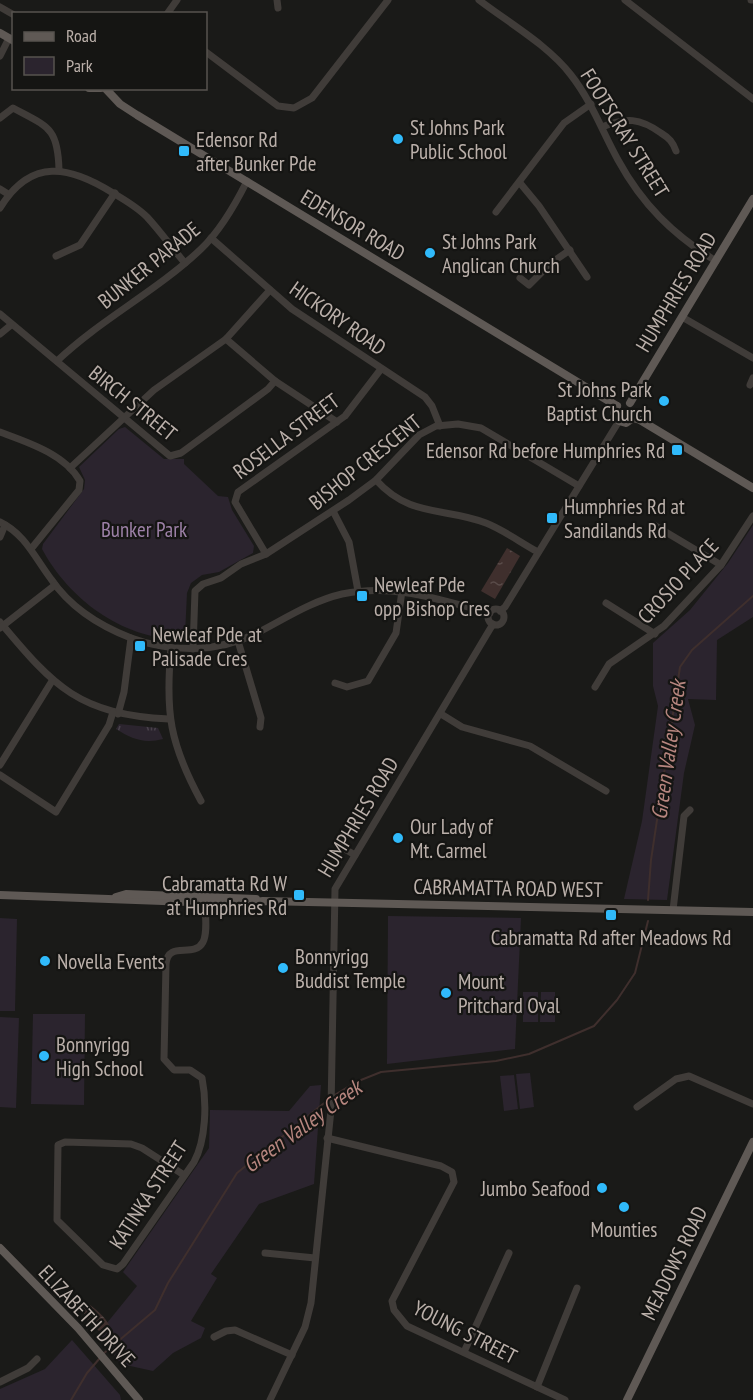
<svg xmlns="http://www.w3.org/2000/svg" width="753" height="1400" font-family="'PT Sans Narrow',sans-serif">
	<defs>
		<pattern id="grass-tufts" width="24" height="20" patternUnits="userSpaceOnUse" patternTransform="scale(1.5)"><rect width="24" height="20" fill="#2b242e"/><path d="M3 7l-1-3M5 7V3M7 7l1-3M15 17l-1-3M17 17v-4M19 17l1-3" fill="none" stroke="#48414a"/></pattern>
		<pattern id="water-ripples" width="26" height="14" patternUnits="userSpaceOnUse" patternTransform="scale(1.5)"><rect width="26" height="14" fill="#3f2f2d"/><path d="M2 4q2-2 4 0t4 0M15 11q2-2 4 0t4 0" fill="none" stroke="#594b49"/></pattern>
	</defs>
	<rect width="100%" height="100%" fill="#1a1a18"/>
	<path fill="url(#grass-tufts)" d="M119,724L158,728L163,739C144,744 132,739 116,729Z"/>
	<g fill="#2b242e">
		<path d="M125,427L164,459H184V464L218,496L228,497L232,510L254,546L253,553L219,572L202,575L191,583L187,593L185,635L182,639C123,640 69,599 42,549L43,544L84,489L85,480L79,467L119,429Z"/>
		<polygon points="753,525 753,617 717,640 716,700 688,699 695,725 684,773 667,900 624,899 642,821 658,706 653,686 653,643 690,610 728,563"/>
		<polygon points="388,916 521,918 515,1049 387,1064"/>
		<polygon points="0,918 17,919 15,1011 0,1011"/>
		<rect x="523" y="992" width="15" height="30"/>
		<polygon points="541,992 555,992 555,1022 540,1022"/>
		<polygon points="33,1014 85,1014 84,1105 31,1104"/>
		<polygon points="0,1017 19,1018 16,1108 0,1107"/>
		<polygon points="530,1073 534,1107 520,1109 516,1074"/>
		<polygon points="514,1075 518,1109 504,1111 500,1076"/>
		<polygon points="321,1085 314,1184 259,1204 211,1274 217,1278 191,1321 205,1328 201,1338 173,1353 153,1371 121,1364 98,1334 137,1286 123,1272 209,1148 210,1110 289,1111 310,1086"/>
		<polygon points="72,1340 120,1395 121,1400 0,1400 0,1389 45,1369"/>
	</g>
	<g fill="url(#water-ripples)">
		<polygon points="507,548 520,556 495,599 481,591"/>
		<path d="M77,1299C88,1301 104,1315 109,1325L99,1331L87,1320Z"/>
	</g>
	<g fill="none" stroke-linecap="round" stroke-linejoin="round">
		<g stroke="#3f2f2d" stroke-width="2">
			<polyline points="648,900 651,860 680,667 692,650 753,596"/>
			<polyline points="333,1096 356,1082 381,1072 496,1061 529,1054 594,1026 617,1000 635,973 648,921"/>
			<polyline points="103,1354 155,1310 168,1283 237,1173 328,1100"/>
			<polyline points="71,1400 87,1373 100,1358"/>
		</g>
		<g stroke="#403c39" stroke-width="7">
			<polyline points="277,0 278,8"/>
			<path d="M479,0C509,23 548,45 571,75C592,102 602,131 618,160C642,204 673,235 716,261"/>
			<polyline points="625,0 753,99"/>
			<polyline points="751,0 753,0"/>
			<polyline points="0,7 14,15"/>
			<polyline points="167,14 177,0"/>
			<polyline points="206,52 278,106 294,108 312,98 388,0"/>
			<polyline points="0,56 9,38"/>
			<path d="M0,118L13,108C48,127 58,127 59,170"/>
			<path d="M602,127C626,117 640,118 661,133C669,138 673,142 676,151"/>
			<polyline points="520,183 539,206 587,277"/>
			<polyline points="0,189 8,194"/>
			<path d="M0,208C31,157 70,166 113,193C125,200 137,207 147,217C160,231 172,248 185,263"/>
			<polyline points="496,212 564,123 591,104"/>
			<polyline points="211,238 292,309 425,397 432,406 440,426"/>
			<polyline points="56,256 80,245 115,193"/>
			<polyline points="520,278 529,285 551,263 570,250"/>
			<polyline points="0,314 170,456 181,453 268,389 275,381"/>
			<polyline points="682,317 753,358"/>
			<polyline points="0,334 11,325"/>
			<polyline points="226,339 275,381 337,422"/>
			<path d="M57,361C101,319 157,291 201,249C221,230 235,205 247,181"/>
			<polyline points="750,385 753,378"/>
			<path d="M0,432C27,442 65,454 80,481L79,490L31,549"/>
			<polyline points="70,468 154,390 226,339 270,290"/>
			<path d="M376,480C410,518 445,507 486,523C504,530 521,543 538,552"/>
			<polyline points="333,511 349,542 358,591"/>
			<path d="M0,522C25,534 35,558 51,579C70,607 100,626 131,638C172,653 219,653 259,632C286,618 312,601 342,594C395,583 440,600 490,613"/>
			<polyline points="654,525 721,565"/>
			<polyline points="0,537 5,525"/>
			<polyline points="266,554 235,502 238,492 345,416 381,369"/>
			<polyline points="606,603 655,634"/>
			<circle cx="496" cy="617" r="8"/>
			<polyline points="500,611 505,607 619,421"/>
			<path d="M0,622C55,688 79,714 169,719"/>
			<polyline points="0,628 55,585"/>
			<polyline points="238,641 261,718 260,727"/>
			<path d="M171,648C165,713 170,744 201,801"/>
			<polyline points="193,649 195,591 203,584 221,578 241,564 266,554 349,500 376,480 419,435 436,426 458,424 481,428 579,486"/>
			<polyline points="335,683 347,687 368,681 396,633 402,591"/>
			<polyline points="595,687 609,664 664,626 721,565 753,516"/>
			<polyline points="118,714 124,692 131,638"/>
			<polyline points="441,714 462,727 530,746 606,791"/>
			<polyline points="0,765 52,681"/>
			<polyline points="0,775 56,812 109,725 113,712"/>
			<polyline points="343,848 355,855"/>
			<polyline points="673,910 684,816 690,810"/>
			<polyline points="637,1107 676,1079 689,1076 753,1104"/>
			<polyline points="327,1138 441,1166 452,1172 454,1182 392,1301 394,1310 407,1326 565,1400"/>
			<path d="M184,1175L142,1148L131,1144L65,1142L58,1145L57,1220L103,1265L117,1269L123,1264L194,1162C206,1140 207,1103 202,1078L190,1070H174L164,1059L166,964C168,940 194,959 203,942C208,932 205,914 205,903"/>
			<polyline points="265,1253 315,1258"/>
			<polyline points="214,1337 226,1331 235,1330 292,1355"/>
			<polyline points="464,1352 509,1253"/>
			<polyline points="0,1382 28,1368 37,1359"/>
			<polyline points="537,1387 577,1288"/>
			<polyline points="270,1400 305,1327 311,1303 331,1110 335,889 493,624"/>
		</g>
		<g stroke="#5f5955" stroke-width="8">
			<polyline points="0,33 14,41"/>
			<polyline points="89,88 101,88"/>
			<polyline points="105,88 120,104 137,115 617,406"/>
			<polyline points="630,403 753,199"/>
			<polyline points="617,406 614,413 619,421 626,423 633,418 640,420 753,488"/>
			<polyline points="0,895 244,904 263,901 753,912"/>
			<polyline points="116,897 126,894 256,899"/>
			<polyline points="0,1248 78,1328 139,1400"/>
			<polyline points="627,1400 753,1142"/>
		</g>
	</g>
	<g fill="#30bafb" stroke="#151513" stroke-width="2">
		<circle cx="398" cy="139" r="6"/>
		<rect x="178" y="145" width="12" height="12" rx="3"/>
		<circle cx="430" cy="253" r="6"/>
		<circle cx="664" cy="401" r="6"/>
		<rect x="671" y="444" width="12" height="12" rx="3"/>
		<rect x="546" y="512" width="12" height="12" rx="3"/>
		<rect x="356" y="590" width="12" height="12" rx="3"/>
		<rect x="134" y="640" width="12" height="12" rx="3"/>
		<circle cx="398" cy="838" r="6"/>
		<rect x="293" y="889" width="12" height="12" rx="3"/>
		<rect x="605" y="909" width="12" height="12" rx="3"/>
		<circle cx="45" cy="961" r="6"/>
		<circle cx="283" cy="968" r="6"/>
		<circle cx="446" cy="993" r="6"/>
		<circle cx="44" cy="1056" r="6"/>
		<circle cx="602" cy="1188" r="6"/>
		<circle cx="624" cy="1207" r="6"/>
	</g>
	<g text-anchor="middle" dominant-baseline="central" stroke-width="4.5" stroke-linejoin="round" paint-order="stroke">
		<g font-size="21" fill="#bbb0aa" stroke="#151513" text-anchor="start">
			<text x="410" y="127">St Johns Park<tspan x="410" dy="24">Public School</tspan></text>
			<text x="196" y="139">Edensor Rd<tspan x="196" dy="24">after Bunker Pde</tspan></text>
			<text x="442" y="241">St Johns Park<tspan x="442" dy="24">Anglican Church</tspan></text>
			<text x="652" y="389" text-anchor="end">St Johns Park<tspan x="652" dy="24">Baptist Church</tspan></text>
			<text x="665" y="450" text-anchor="end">Edensor Rd before Humphries Rd</text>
			<text x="564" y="506">Humphries Rd at<tspan x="564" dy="24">Sandilands Rd</tspan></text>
			<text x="374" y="584">Newleaf Pde<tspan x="374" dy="24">opp Bishop Cres</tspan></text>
			<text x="152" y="634">Newleaf Pde at<tspan x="152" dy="24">Palisade Cres</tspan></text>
			<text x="410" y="826">Our Lady of<tspan x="410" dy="24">Mt. Carmel</tspan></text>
			<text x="287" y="883" text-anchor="end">Cabramatta Rd W<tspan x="287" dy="24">at Humphries Rd</tspan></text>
			<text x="611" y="937" text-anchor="middle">Cabramatta Rd after Meadows Rd</text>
			<text x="295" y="956">Bonnyrigg<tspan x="295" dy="24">Buddist Temple</tspan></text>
			<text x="57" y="961">Novella Events</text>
			<text x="458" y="981">Mount<tspan x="458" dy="24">Pritchard Oval</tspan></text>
			<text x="56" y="1044">Bonnyrigg<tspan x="56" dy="24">High School</tspan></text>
			<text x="590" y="1188" text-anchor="end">Jumbo Seafood</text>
			<text x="624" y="1229" text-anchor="middle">Mounties</text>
		</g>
		<g font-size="21" fill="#bbb0aa" stroke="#151513">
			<text transform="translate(625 133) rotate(58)">FOOTSCRAY STREET</text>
			<text transform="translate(353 225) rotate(31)">EDENSOR ROAD</text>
			<text transform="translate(149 265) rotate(-39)">BUNKER PARADE</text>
			<text transform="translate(676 292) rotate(-59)">HUMPHRIES ROAD</text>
			<text transform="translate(338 318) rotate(35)">HICKORY ROAD</text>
			<text transform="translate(133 403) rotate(39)">BIRCH STREET</text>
			<text transform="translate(286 436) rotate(-37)">ROSELLA STREET</text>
			<text transform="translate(365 462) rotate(-39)">BISHOP CRESCENT</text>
			<text transform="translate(678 581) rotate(-47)">CROSIO PLACE</text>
			<text transform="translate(358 817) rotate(-59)">HUMPHRIES ROAD</text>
			<text transform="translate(508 888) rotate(1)">CABRAMATTA ROAD WEST</text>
			<text transform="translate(148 1195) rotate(-57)">KATINKA STREET</text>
			<text transform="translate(674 1263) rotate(-64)">MEADOWS ROAD</text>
			<text transform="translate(87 1316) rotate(47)">ELIZABETH DRIVE</text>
			<text transform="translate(465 1332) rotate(27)">YOUNG STREET</text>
		</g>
		<g font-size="21" fill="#9c80a6" stroke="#151513">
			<text x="144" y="529">Bunker Park</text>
		</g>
		<g font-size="22" font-style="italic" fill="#b7867f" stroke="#151513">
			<text transform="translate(668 750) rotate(-82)">Green Valley Creek</text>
			<text transform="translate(302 1126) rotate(-36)">Green Valley Creek</text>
		</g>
	</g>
	<rect x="12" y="12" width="195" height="78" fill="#151513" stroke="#57534f" stroke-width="1.5"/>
	<rect x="24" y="32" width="30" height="9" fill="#5f5955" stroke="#57534f" stroke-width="1.5"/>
	<text x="66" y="42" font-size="18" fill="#bbb0aa">Road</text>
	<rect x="24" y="57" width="30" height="18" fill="#2b242e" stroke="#57534f" stroke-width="1.5"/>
	<text x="66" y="72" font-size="18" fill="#bbb0aa">Park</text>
</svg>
